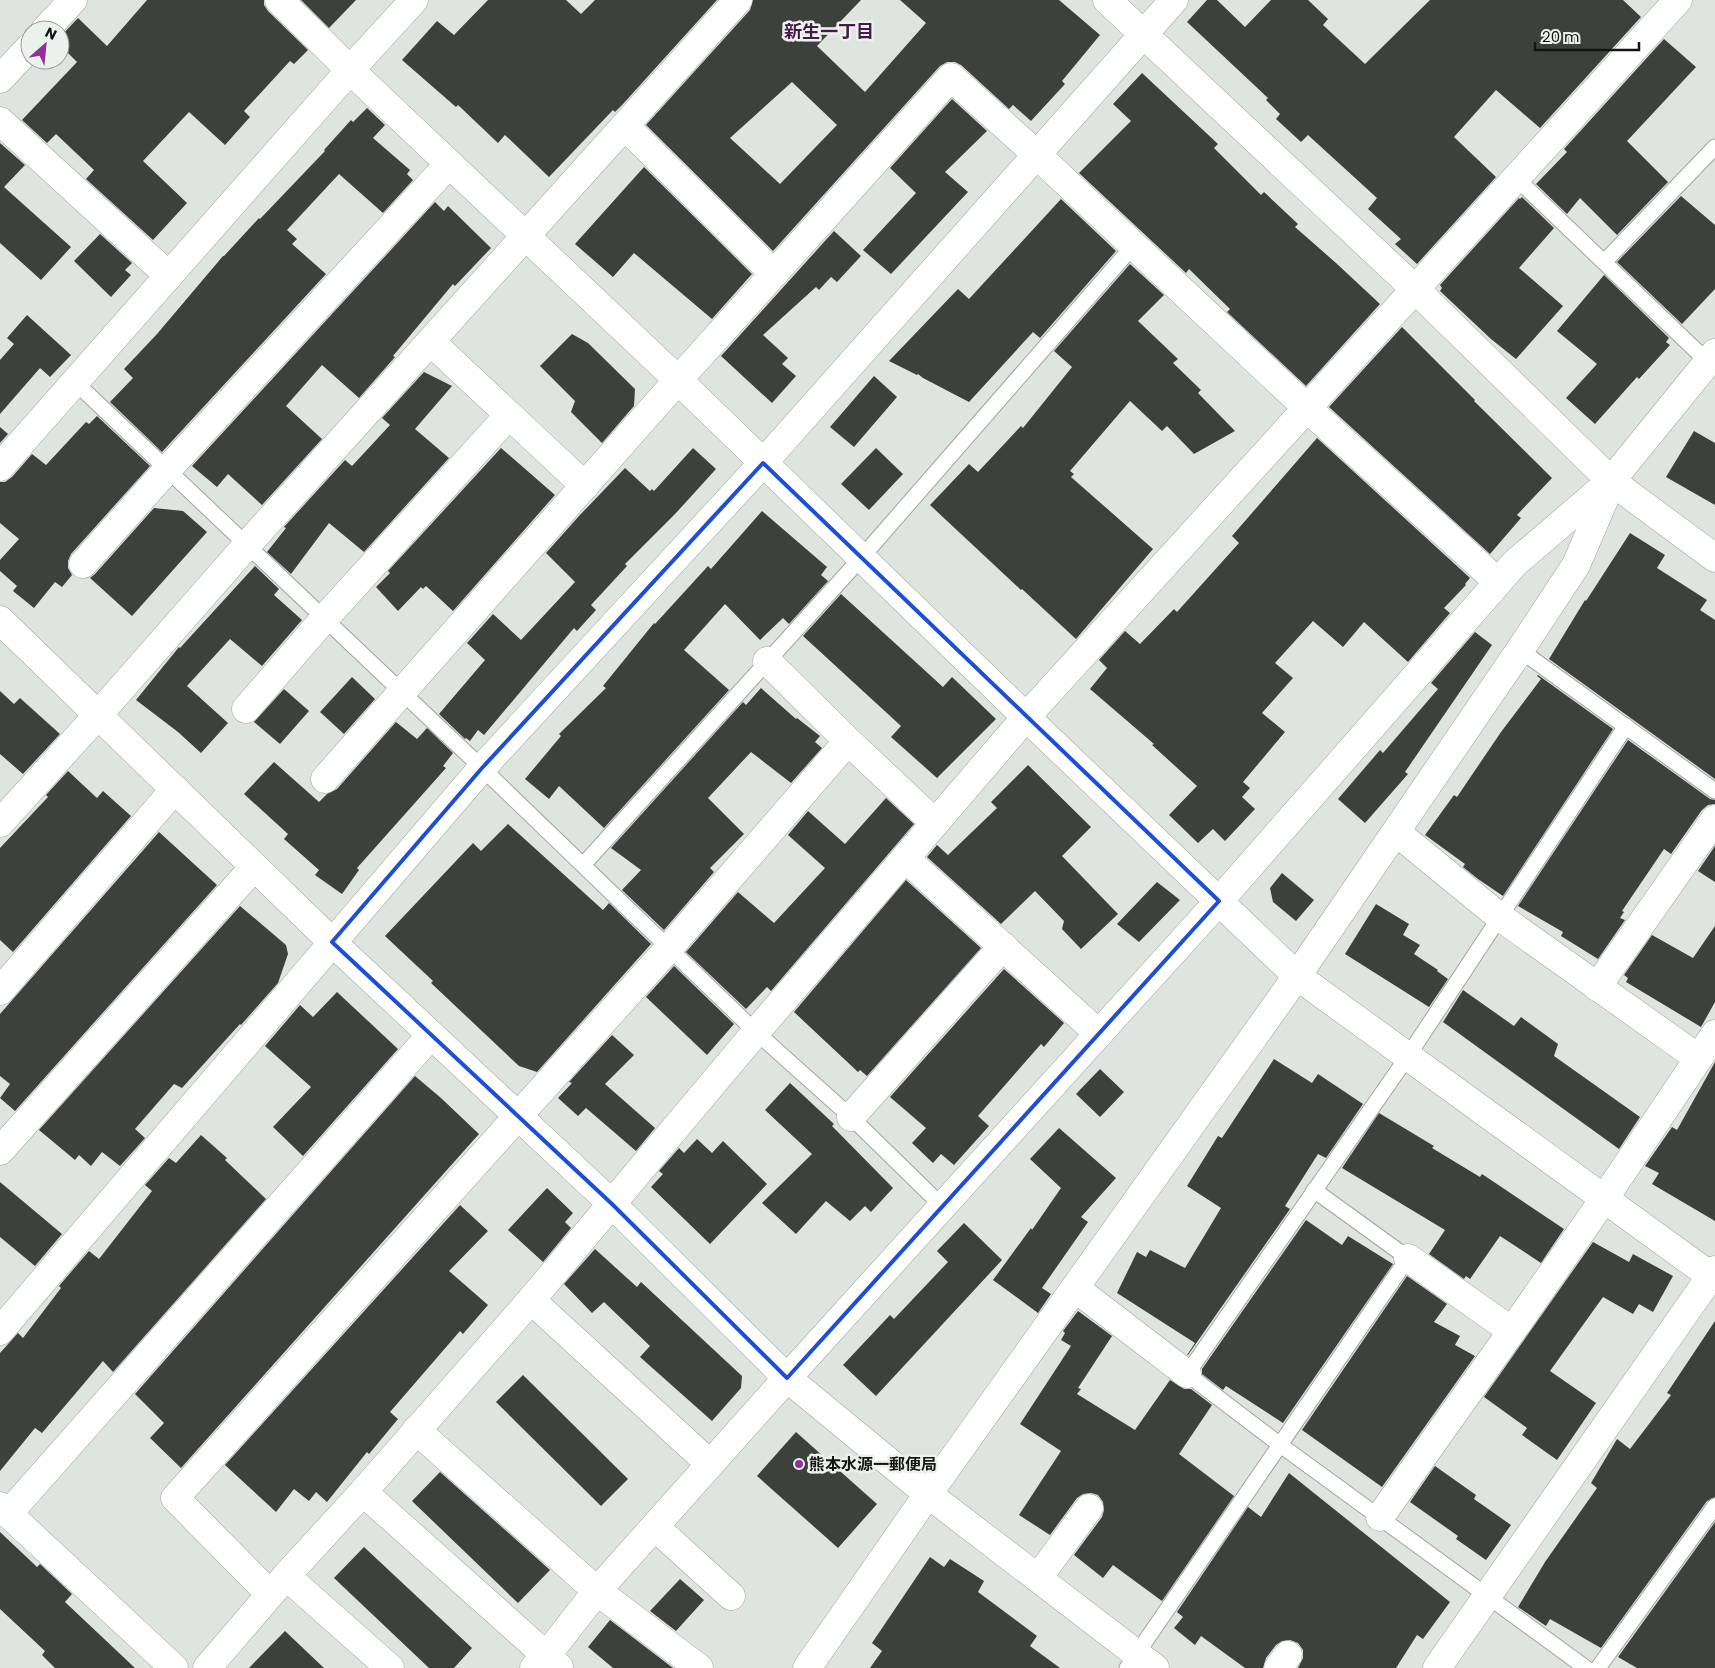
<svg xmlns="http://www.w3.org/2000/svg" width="1715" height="1668" font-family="Poppins,'Noto Sans JP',sans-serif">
	<rect width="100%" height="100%" fill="#dee4de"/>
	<g fill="#3d413d" fill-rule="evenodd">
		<polygon points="147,0 264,0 264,5 268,11 308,50 294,64 290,61 244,111 250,117 225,145 189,112 143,161 187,203 153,240 86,179 94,170 56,134 47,143 22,120 77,62 60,45 60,37 78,18 107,46"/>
		<polygon points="301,0 356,0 329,28"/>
		<polygon points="488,0 566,0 581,14 595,0 717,0 623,104 615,112 613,110 549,177 505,135 498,143 458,105 456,107 402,60 437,21 454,35"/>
		<path d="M753,0H861L817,46L865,92L926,23L900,0H1059L1100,35L1062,81L1065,84L1031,121L1013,105L1009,109L961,65L955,62H947L940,66L773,251L646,125L750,10ZM792,82L837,125L780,184L730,138Z"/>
		<polygon points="1207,0 1217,0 1245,27 1271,0 1308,0 1328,19 1323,25 1365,64 1430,0 1623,0 1641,17 1540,128 1496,90 1454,137 1496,177 1417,264 1395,244 1401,239 1368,209 1377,198 1308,135 1301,142 1276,119 1280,114 1266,100 1268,98 1187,22"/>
		<polygon points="1664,39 1696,67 1627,141 1668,182 1617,235 1580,198 1567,214 1536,184 1567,152 1564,149"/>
		<polygon points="1142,73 1218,144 1214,148 1261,195 1264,192 1298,224 1295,227 1336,263 1380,304 1306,386 1227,312 1230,309 1189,269 1186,273 1079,173 1131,121 1113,104"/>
		<polygon points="952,99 987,131 945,172 968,192 891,274 863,250 916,193 890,168"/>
		<polygon points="367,108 385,125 373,138 410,170 407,174 413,180 383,213 339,174 287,230 297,239 292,244 326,274 162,452 110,402 133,378 124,369 157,334 223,256 224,256 259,218 260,219 325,151 324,150 351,120 353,122"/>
		<polygon points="0,143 25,165 4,187 71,247 41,280 0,243"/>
		<polygon points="644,167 752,274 712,319 634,253 613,277 575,244"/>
		<polygon points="1681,196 1715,225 1715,289 1682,324 1617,262"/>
		<polygon points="1522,197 1554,228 1519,268 1563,306 1516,359 1491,339 1440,291 1442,288 1440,285 1519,198 1520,199"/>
		<polygon points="1061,199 1116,251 1040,338 1033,332 969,402 923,378 918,374 917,375 889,361 958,289 969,299"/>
		<polygon points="435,202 444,211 448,206 491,248 455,286 453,284 393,356 395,357 359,398 322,365 286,406 322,439 262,505 228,474 217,487 192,466"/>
		<polygon points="834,231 861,256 837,282 831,277 819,290 816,287 763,335 788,358 782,364 796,376 772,403 721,356"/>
		<polygon points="100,234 132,263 125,270 131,275 111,297 74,261"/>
		<polygon points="1130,264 1164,295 1138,321 1178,359 1173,363 1201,390 1198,393 1235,431 1194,454 1167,426 1162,431 1130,401 1070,471 1074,474 1071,477 1153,549 1076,639 1022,589 1021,590 930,505 969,464 978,472 1021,426 1023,428 1072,367 1054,351"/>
		<polygon points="1604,275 1669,338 1666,342 1670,345 1639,379 1637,377 1595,424 1566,398 1597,364 1557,331"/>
		<polygon points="27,315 71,355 50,377 40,368 0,414 0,360 14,344 7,338"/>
		<polygon points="1402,327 1475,400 1474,401 1552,478 1517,515 1521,518 1490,554 1329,407"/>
		<polygon points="572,334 588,343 635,389 634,406 602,443 571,412 575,401 540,366"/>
		<polygon points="424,372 452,386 415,429 449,458 364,552 329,523 291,574 267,552 286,528 284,527 345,460 352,466 390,425 382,418"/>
		<polygon points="874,376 897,397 854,447 830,427"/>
		<polygon points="97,416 150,466 71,554 68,561 68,568 72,575 62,587 55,582 34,608 13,591 17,586 0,571 0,560 19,539 0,523 0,482 5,482 12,477 32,454 46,465 86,422 89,424"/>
		<polygon points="0,427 8,434 0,443"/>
		<polygon points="1694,431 1715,443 1715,505 1666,477"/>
		<polygon points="1317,438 1470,578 1465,584 1466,585 1444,608 1450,613 1408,662 1364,622 1343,647 1313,621 1275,663 1293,678 1262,713 1285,732 1243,782 1250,788 1242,797 1255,809 1225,841 1213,829 1198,843 1169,815 1197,786 1152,745 1154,744 1090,689 1107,668 1099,660 1125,631 1140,644 1174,609 1177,612 1239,543 1232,536"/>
		<polygon points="501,448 555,495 453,611 426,586 423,589 421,587 398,611 376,587 390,573 388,571"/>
		<polygon points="693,448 716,469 676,513 625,564 627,566 591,605 596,610 577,631 574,628 484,735 478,730 470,741 466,738 465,739 439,714 485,660 467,643 493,614 521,640 575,582 546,553 579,516 625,468 650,491 652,489 654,491"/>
		<polygon points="876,448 903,474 869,510 841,484"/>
		<polygon points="154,508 183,511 207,532 132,616 90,578 95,574"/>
		<polygon points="762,511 827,567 821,575 828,581 789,624 783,618 760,640 725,604 684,650 729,690 604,828 559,786 549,799 525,779 561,736 559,734 606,688 603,686 654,623 655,624 708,566 711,569"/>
		<polygon points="1630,533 1665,555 1657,568 1707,600 1700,610 1715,620 1715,779 1549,659 1585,600 1586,601"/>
		<polygon points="255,566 279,589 274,595 302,620 262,666 230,639 187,686 228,723 201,753 178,732 136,700 179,647 180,648"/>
		<polygon points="841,594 943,687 952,677 996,719 937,778 891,737 901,726 803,636"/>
		<polygon points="1475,632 1492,645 1405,772 1408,774 1365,823 1338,799 1380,750 1383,753 1438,689 1431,683"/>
		<polygon points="1538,675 1613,729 1503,896 1478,879 1463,867 1465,864 1425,835 1454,795 1457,797 1501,732 1541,679 1537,676"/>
		<polygon points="352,677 375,699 344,734 320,712"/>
		<polygon points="761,688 796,719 797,718 820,736 815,742 822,748 791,783 751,752 708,798 744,834 710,868 714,872 664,930 622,890 641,870 611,848 743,702 746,705"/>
		<polygon points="284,689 309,711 280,744 254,722"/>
		<polygon points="0,691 14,704 20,698 60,734 23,774 0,754"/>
		<polygon points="396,722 417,739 427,728 453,753 443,766 446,768 357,868 359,870 342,894 315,875 319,870 284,839 288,834 244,794 274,762 319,802 327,794 337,789"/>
		<polygon points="1628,740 1710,799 1715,800 1715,804 1708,805 1702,810 1671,854 1664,849 1622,911 1624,912 1620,918 1625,920 1598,959 1561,936 1563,932 1518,906"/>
		<polygon points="1028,765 1091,827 1062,856 1118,914 1081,949 1062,929 1064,921 1035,891 1001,924 927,857 937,845 948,855 997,808 991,802"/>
		<polygon points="68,771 97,798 103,791 131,816 13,952 0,940 0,848 48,797 46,795"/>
		<polygon points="886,798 914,824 771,991 767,987 746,1009 686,952 738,892 774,923 825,868 788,835 808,811 845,844"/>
		<polygon points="508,824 603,910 609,903 651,944 537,1072 519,1066 431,983 433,981 385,936 473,843 481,851"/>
		<polygon points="159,832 217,885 15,1111 0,1098 10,1084 0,1076 0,1014"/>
		<polygon points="1715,846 1715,882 1698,871"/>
		<polygon points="1282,873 1314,900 1296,921 1273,902 1270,888"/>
		<polygon points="906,880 981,948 867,1076 860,1070 858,1072 794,1012"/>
		<polygon points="1157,882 1180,900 1139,942 1117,924"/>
		<polygon points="1376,904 1409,924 1403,935 1420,945 1414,954 1438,970 1437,971 1448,979 1429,1007 1345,954"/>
		<polygon points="240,906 286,945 288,954 278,983 241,1025 240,1024 182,1088 174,1084 135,1129 145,1138 120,1166 102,1152 91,1166 79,1155 75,1160 39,1130"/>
		<polygon points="1715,926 1715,1002 1701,1027 1626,982 1628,978 1624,975 1652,935 1693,958"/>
		<polygon points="674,966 734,1024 707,1055 646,997"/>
		<polygon points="1004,969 1064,1023 1044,1047 1041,1044 978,1116 989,1126 954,1165 941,1154 933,1163 912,1143 926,1128 890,1097"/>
		<polygon points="1463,990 1514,1026 1521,1017 1558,1044 1554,1056 1640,1117 1619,1149 1443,1022"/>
		<polygon points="337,992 398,1049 303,1156 273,1127 311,1087 265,1046 300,1005 313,1017"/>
		<polygon points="612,1035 634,1055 605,1084 655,1128 636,1151 586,1108 578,1116 558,1098 572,1083 569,1082"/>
		<polygon points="1274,1059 1312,1083 1318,1074 1363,1104 1326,1158 1318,1154 1285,1206 1290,1209 1188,1355 1187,1355 1195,1343 1117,1293 1137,1252 1146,1257 1150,1250 1185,1268 1221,1208 1187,1186 1218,1136 1222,1138"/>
		<polygon points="1715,1062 1715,1221 1652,1184 1659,1173 1645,1166 1672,1127 1677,1130"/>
		<polygon points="1100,1069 1124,1092 1100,1117 1076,1094"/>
		<polygon points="415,1076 441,1098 479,1134 181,1468 150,1438 164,1423 135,1394"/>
		<polygon points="790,1083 834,1124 832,1126 893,1188 871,1212 865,1206 850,1221 826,1201 796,1234 762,1203 812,1154 765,1110"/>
		<polygon points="1379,1113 1434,1146 1432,1148 1480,1177 1482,1174 1564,1229 1541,1263 1500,1236 1470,1279 1466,1276 1464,1279 1429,1254 1445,1230 1342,1168"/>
		<polygon points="1059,1128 1116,1178 1081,1217 1088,1222 1042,1288 1051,1294 1038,1313 993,1280 1031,1228 1032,1230 1061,1188 1030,1159"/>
		<polygon points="201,1135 227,1158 225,1160 266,1199 113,1372 103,1361 42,1433 35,1428 0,1471 0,1353 18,1333 23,1338 61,1288 59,1286 89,1251 99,1259 152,1191 145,1185 169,1158 176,1163"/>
		<polygon points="697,1139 712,1153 723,1141 767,1184 710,1244 651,1187 663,1174 659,1171 679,1148 684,1153"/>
		<polygon points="0,1182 62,1234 35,1266 0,1237"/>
		<polygon points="547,1188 573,1213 565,1222 571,1228 543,1262 508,1230"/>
		<polygon points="460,1205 488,1231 449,1271 488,1305 463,1334 460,1331 390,1412 398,1419 369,1454 367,1452 327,1502 316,1492 309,1501 294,1489 276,1512 225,1465"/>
		<polygon points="1306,1220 1342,1245 1348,1236 1393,1264 1283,1423 1226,1386 1223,1390 1202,1374 1202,1369"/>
		<polygon points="964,1223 1002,1260 876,1396 843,1365 890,1315 894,1319 948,1262 937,1251"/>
		<polygon points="1593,1242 1629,1262 1633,1254 1673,1276 1653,1312 1639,1304 1633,1314 1603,1297 1550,1371 1596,1403 1557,1460 1522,1435 1527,1428 1484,1397"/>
		<polygon points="595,1249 637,1287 641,1282 742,1376 741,1388 712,1421 640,1357 650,1346 604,1302 592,1313 564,1284"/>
		<polygon points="1407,1276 1447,1304 1434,1322 1460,1336 1455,1345 1475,1356 1382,1487 1302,1430"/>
		<polygon points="1078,1311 1112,1336 1078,1388 1081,1389 1077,1394 1135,1430 1170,1380 1184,1389 1191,1389 1212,1405 1179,1454 1234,1496 1162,1601 1113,1565 1103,1578 1074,1555 1102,1517 1104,1510 1103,1502 1098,1495 1091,1493 1083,1494 1077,1498 1050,1535 1019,1515 1061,1451 1020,1424 1071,1346 1061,1340 1065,1333 1063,1331"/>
		<polygon points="1715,1321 1715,1497 1707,1501 1601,1648 1550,1619 1546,1626 1518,1607 1545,1562 1597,1488 1591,1483 1617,1439 1630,1449 1671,1395 1667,1393"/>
		<polygon points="523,1375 628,1479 601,1506 496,1402"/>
		<polygon points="796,1432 877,1504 838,1548 757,1476"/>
		<polygon points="1435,1466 1476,1495 1474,1499 1511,1525 1486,1560 1456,1539 1458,1536 1410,1502"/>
		<polygon points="440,1472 550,1570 518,1603 412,1501"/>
		<polygon points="1289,1473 1450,1602 1423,1639 1417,1635 1396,1668 1298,1668 1303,1658 1303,1650 1298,1643 1290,1640 1282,1641 1276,1645 1266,1658 1263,1668 1245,1668 1201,1636 1195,1645 1174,1628 1183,1617 1177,1612 1248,1507 1261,1517"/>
		<polygon points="1715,1522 1715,1668 1637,1668 1618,1657"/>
		<polygon points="0,1532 37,1567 40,1564 72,1594 65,1602 135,1668 55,1668 42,1655 45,1651 0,1609"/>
		<polygon points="364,1547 472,1648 454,1668 429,1668 334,1578"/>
		<polygon points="930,1557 944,1567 950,1559 984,1581 978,1592 1037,1636 1030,1646 1060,1668 870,1668 882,1651 872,1643"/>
		<polygon points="680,1579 704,1600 676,1631 650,1611"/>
		<polygon points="610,1620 673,1668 613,1668 588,1647"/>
		<polygon points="285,1631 324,1668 249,1668"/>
	</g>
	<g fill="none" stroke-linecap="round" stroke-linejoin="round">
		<g stroke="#9fa59f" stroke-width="17">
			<g id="service">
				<polyline points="1516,178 1708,362"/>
				<polyline points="1604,262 1715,147"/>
				<polyline points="75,382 482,768 756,1032 851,1117 943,1207"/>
				<polyline points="1520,650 1715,791"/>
				<polyline points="583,865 862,557 1134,245"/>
				<polyline points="1127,1668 1408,1258 1314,1190"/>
				<polyline points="1586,1668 1279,1444 1187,1374 1408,1056 1626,726"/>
				<polyline points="1598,1668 1715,1506"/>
			</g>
		</g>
		<g stroke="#9fa59f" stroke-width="29">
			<g id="minor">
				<polyline points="279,0 350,70 678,380 1026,717 1297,976 1715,1279"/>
				<polyline points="1107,0 1416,290 1611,481 1715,558"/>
				<polyline points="45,30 73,0"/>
				<polyline points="0,79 30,47"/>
				<polyline points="0,121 169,276"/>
				<polyline points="625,126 774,274"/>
				<polyline points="431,342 585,486"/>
				<polyline points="0,467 350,70 414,0"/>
				<polyline points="83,564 167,470 449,164"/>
				<polyline points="767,661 848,741 935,823"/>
				<polyline points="246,709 324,619 509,415"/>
				<polyline points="325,779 678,380 951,77 1036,154 1307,408 1498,582"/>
				<polyline points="0,823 98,715 247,545 738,0"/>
				<polyline points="1396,832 1500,917 1698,1058"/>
				<polyline points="905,858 1099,1034"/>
				<polyline points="1597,987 1715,819"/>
				<polyline points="0,991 175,789"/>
				<polyline points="851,1117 1003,946"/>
				<polyline points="0,1151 254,867"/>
				<polyline points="1408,1258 1512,1331 1604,1199 1715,1034"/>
				<polyline points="1075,1288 1187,1374"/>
				<polyline points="531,1300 710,1464"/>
				<polyline points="0,1331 482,768 763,463 1174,0"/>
				<polyline points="416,1430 597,1591 699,1668"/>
				<polyline points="363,1492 559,1667"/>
				<polyline points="8,1514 431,1035"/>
				<polyline points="1380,1517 1512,1331"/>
				<polyline points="655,1527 731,1596"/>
				<polyline points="286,1576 390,1668"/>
				<polyline points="1038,1578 1089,1508"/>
				<polyline points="270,1594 175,1498 669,948 848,741"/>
				<polyline points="207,1668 286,1576 363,1492 531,1300 756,1032 1026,717 1678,0"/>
				<polyline points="534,1668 546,1656 597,1591 787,1378 1219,901 1515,563 1611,481 1715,353"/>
				<polyline points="807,1668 928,1494 1297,976 1520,650 1576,565 1610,486"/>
				<polyline points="1278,1668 1288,1655"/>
				<polyline points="1437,1668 1715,1270"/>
			</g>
		</g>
		<g stroke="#9fa59f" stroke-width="29">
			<g id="tertiary">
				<polyline points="0,620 332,942 612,1204 787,1378 928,1494 1155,1668"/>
				<polyline points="0,1506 174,1668"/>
			</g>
		</g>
		<use href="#service" stroke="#fff" stroke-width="15"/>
		<use href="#minor" stroke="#fff" stroke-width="28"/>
		<use href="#tertiary" stroke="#fff" stroke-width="28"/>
	</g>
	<path fill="none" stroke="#1d4ed8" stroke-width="4" stroke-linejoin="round" d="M763,463L1219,901L787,1378L612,1204L332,942L482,768Z"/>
	<circle fill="#90319b" stroke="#ebf1eb" stroke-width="2" cx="799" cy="1464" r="5"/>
	<g text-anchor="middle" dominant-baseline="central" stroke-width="5" stroke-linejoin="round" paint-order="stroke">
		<g font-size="16" font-weight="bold" fill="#141614" stroke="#ebf1eb" text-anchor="start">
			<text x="809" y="1464">熊本水源一郵便局</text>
		</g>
		<g font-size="18" font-weight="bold" fill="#46194b" stroke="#ebf1eb">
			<text x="829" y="31">新生一丁目</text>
		</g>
	</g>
	<g transform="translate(45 45) rotate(27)"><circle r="24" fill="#ebf1eb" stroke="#959995"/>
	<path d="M0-4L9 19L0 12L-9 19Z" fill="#90319b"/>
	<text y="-8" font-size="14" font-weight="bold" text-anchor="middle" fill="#141614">N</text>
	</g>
	<path d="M1535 42v8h104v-8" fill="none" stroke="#141614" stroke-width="2.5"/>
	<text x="1542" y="42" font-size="15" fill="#141614" stroke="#ebf1eb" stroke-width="4" paint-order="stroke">20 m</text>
</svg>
